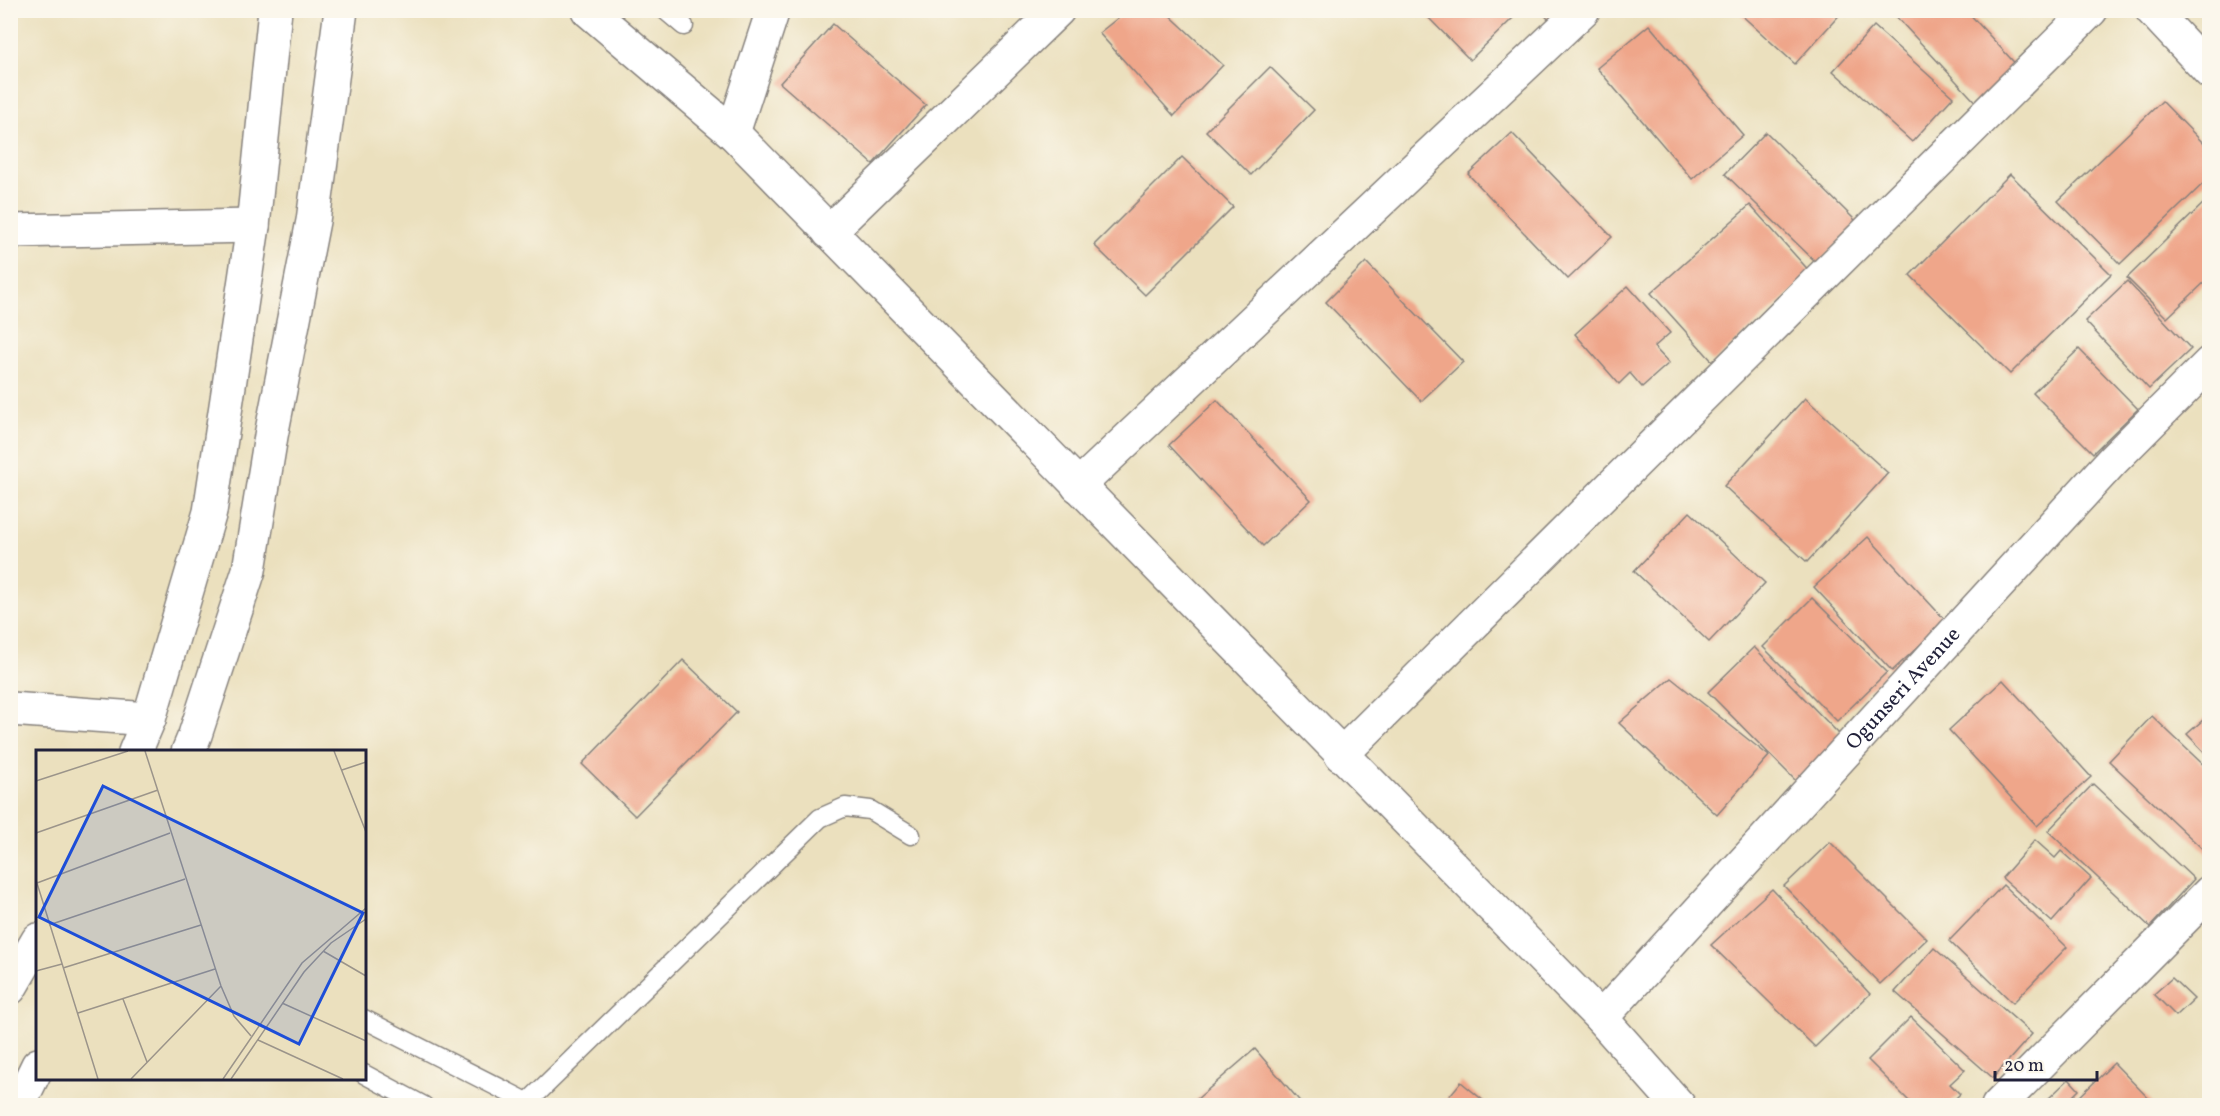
<svg xmlns="http://www.w3.org/2000/svg" width="2220" height="1116" font-family="Vollkorn,serif">
	<rect width="100%" height="100%" fill="#fbf7ec"/>
	<filter id="ink" filterUnits="userSpaceOnUse"><feTurbulence type="fractalNoise" baseFrequency=".0167" numOctaves="2"/><feDisplacementMap in="SourceGraphic" scale="12" xChannelSelector="R" yChannelSelector="G"/><feConvolveMatrix kernelMatrix="1 2 1 2 8 2 1 2 1" color-interpolation-filters="sRGB"/></filter>
	<filter id="wash" filterUnits="userSpaceOnUse"><feTurbulence type="fractalNoise" baseFrequency=".008" numOctaves="4" result="noise"/><feDisplacementMap in="SourceGraphic" scale="24" xChannelSelector="R" yChannelSelector="G"/><feGaussianBlur stdDeviation="1.35" result="paint"/><feColorMatrix in="noise" values="0 0 0 0 0 0 0 0 0 0 0 0 0 0 0 0 0 1.4 0 .05"/><feComposite in="paint" operator="in"/></filter>
	<g filter="url(#wash)">
		<rect width="100%" height="100%" fill="#ebe0be"/>
		<g id="blocks">
			<g fill="#efa68a">
				<polygon points="1128,10 1164,10 1223,65 1174,116 1099,33"/>
				<polygon points="1421,10 1507,10 1514,17 1470,60"/>
				<polygon points="1540,10 1559,10 1549,20"/>
				<polygon points="1736,10 1844,10 1795,64"/>
				<polygon points="1890,10 1966,10 2022,71 1981,108"/>
				<polygon points="833,24 926,105 873,164 780,83"/>
				<polygon points="1649,25 1743,135 1692,179 1597,68"/>
				<polygon points="1874,26 1953,97 1912,142 1833,71"/>
				<polygon points="1270,67 1314,110 1251,175 1206,131"/>
				<polygon points="2162,101 2210,150 2210,177 2120,264 2058,201"/>
				<polygon points="1766,132 1858,223 1818,264 1725,174"/>
				<polygon points="1512,133 1612,237 1568,279 1468,174"/>
				<polygon points="1182,157 1233,207 1145,295 1094,245"/>
				<polygon points="2010,174 2111,274 2010,374 1910,275"/>
				<polygon points="2210,197 2210,277 2167,318 2127,278"/>
				<polygon points="1750,205 1812,274 1713,362 1651,293"/>
				<polygon points="1366,262 1463,362 1421,401 1326,302"/>
				<polygon points="2127,281 2191,349 2149,389 2085,321"/>
				<polygon points="1628,286 1670,333 1654,347 1669,363 1642,387 1630,373 1619,384 1575,334"/>
				<polygon points="2079,349 2138,409 2093,453 2033,393"/>
				<polygon points="1805,398 1888,473 1807,562 1724,486"/>
				<polygon points="1217,400 1311,500 1263,546 1169,445"/>
				<polygon points="1690,512 1765,583 1709,642 1634,571"/>
				<polygon points="1868,537 1946,621 1892,671 1814,587"/>
				<polygon points="1812,598 1887,672 1837,721 1763,647"/>
				<polygon points="1754,647 1842,737 1797,782 1708,692"/>
				<polygon points="683,660 737,712 635,816 582,764"/>
				<polygon points="1671,678 1769,756 1717,815 1619,723"/>
				<polygon points="2003,680 2091,777 2037,826 1949,730"/>
				<polygon points="2210,714 2210,758 2187,734"/>
				<polygon points="2152,716 2210,771 2210,856 2109,761"/>
				<polygon points="2093,784 2194,879 2150,927 2048,831"/>
				<polygon points="2035,840 2055,858 2061,851 2091,878 2052,922 2002,878"/>
				<polygon points="1830,842 1927,939 1880,984 1784,886"/>
				<polygon points="2003,885 2067,947 2013,1003 1949,941"/>
				<polygon points="1772,889 1870,994 1815,1047 1711,945"/>
				<polygon points="1934,948 2032,1034 1993,1078 1895,992"/>
				<polygon points="2172,978 2194,999 2176,1016 2154,994"/>
				<polygon points="1911,1017 1965,1070 1950,1084 1960,1094 1948,1106 1914,1106 1868,1060"/>
				<polygon points="1255,1049 1304,1106 1189,1106"/>
				<polygon points="2114,1063 2156,1106 2070,1106"/>
				<polygon points="2069,1079 2079,1090 2063,1106 2054,1106 2048,1099"/>
				<polygon points="1461,1082 1490,1106 1441,1106"/>
			</g>
		</g>
	</g>
	<g filter="url(#ink)">
		<use href="#blocks" fill-opacity="0" stroke="#86817c" stroke-width="1.5"/>
		<g fill="none" stroke-linecap="round" stroke-linejoin="round">
			<g stroke="#86817c" stroke-width="21">
				<g id="lane">
					<polyline points="665,10 684,26"/>
					<polyline points="364,1019 535,1106"/>
					<polyline points="364,1074 424,1106"/>
					<polyline points="524,1106 820,818 845,807 870,810 911,835"/>
				</g>
			</g>
			<g stroke="#86817c" stroke-width="36">
				<g id="street">
					<polyline points="588,10 733,133 1601,1018 1679,1106"/>
					<polyline points="2152,10 2210,72"/>
					<polyline points="733,133 773,10"/>
					<polyline points="10,231 253,226"/>
					<polyline points="829,232 1058,10"/>
					<polyline points="1078,486 1583,10"/>
					<polyline points="10,709 149,719"/>
					<polyline points="1341,755 2091,10"/>
					<path id="s1" d="M1601,1018L2113,460L2210,363"/>
					<polyline points="1998,1106 2210,892"/>
				</g>
			</g>
			<g stroke="#86817c" stroke-width="36">
				<g id="secondary">
					<polyline points="135,752 149,719 210,512 253,226 275,10"/>
					<polyline points="188,752 195,735 249,570 271,436 313,221 341,10"/>
					<polyline points="10,988 38,940"/>
					<polyline points="18,1106 38,1065"/>
				</g>
			</g>
			<use href="#lane" stroke="#fff" stroke-width="18"/>
			<use href="#street" stroke="#fff" stroke-width="33"/>
			<use href="#secondary" stroke="#fff" stroke-width="33"/>
		</g>
	</g>
	<g text-anchor="middle" dominant-baseline="central" stroke-width="4.5" stroke-linejoin="round" paint-order="stroke">
		<g font-size="21" fill="#22223b" stroke="#fbf7ec">
			<text stroke="none"><textPath href="#s1" startOffset="447">Ogunseri Avenue</textPath></text>
		</g>
	</g>
	<g transform="translate(36 750)">
		<rect width="330" height="330" fill="#ebe0be"/>
		<path fill="none" stroke="#9b948a" stroke-width="1.5" d="M109,1L185,236L198,266L215,286M298,1L330,82M306,20L330,12M0,31L92,1M0,83L122,40M0,130L62,329M1,133L134,83M13,175L149,129M287,201L330,226M27,218L165,175M0,221L26,214M87,249L111,312M246,253L330,291M42,263L179,219M222,290L307,329M95,329L185,236M187,329L266,213L330,158M195,329L268,222L295,193L330,169"/>
		<path fill="#1d4ed8" fill-opacity="0.15" stroke="#1d4ed8" stroke-width="3" d="M67,36L327,163L263,294L3,167Z"/>
		<rect width="330" height="330" fill="none" stroke="#22223b" stroke-width="3"/>
	</g>
	<rect width="2220" height="1116" fill="none" stroke="#fbf7ec" stroke-width="36"/>
	<path d="M1995 1071v9h102v-9" fill="none" stroke="#22223b" stroke-width="3"/>
	<text x="2004" y="1071" font-size="18" fill="#22223b" stroke="#fbf7ec" stroke-width="4.5" paint-order="stroke">20 m</text>
</svg>
